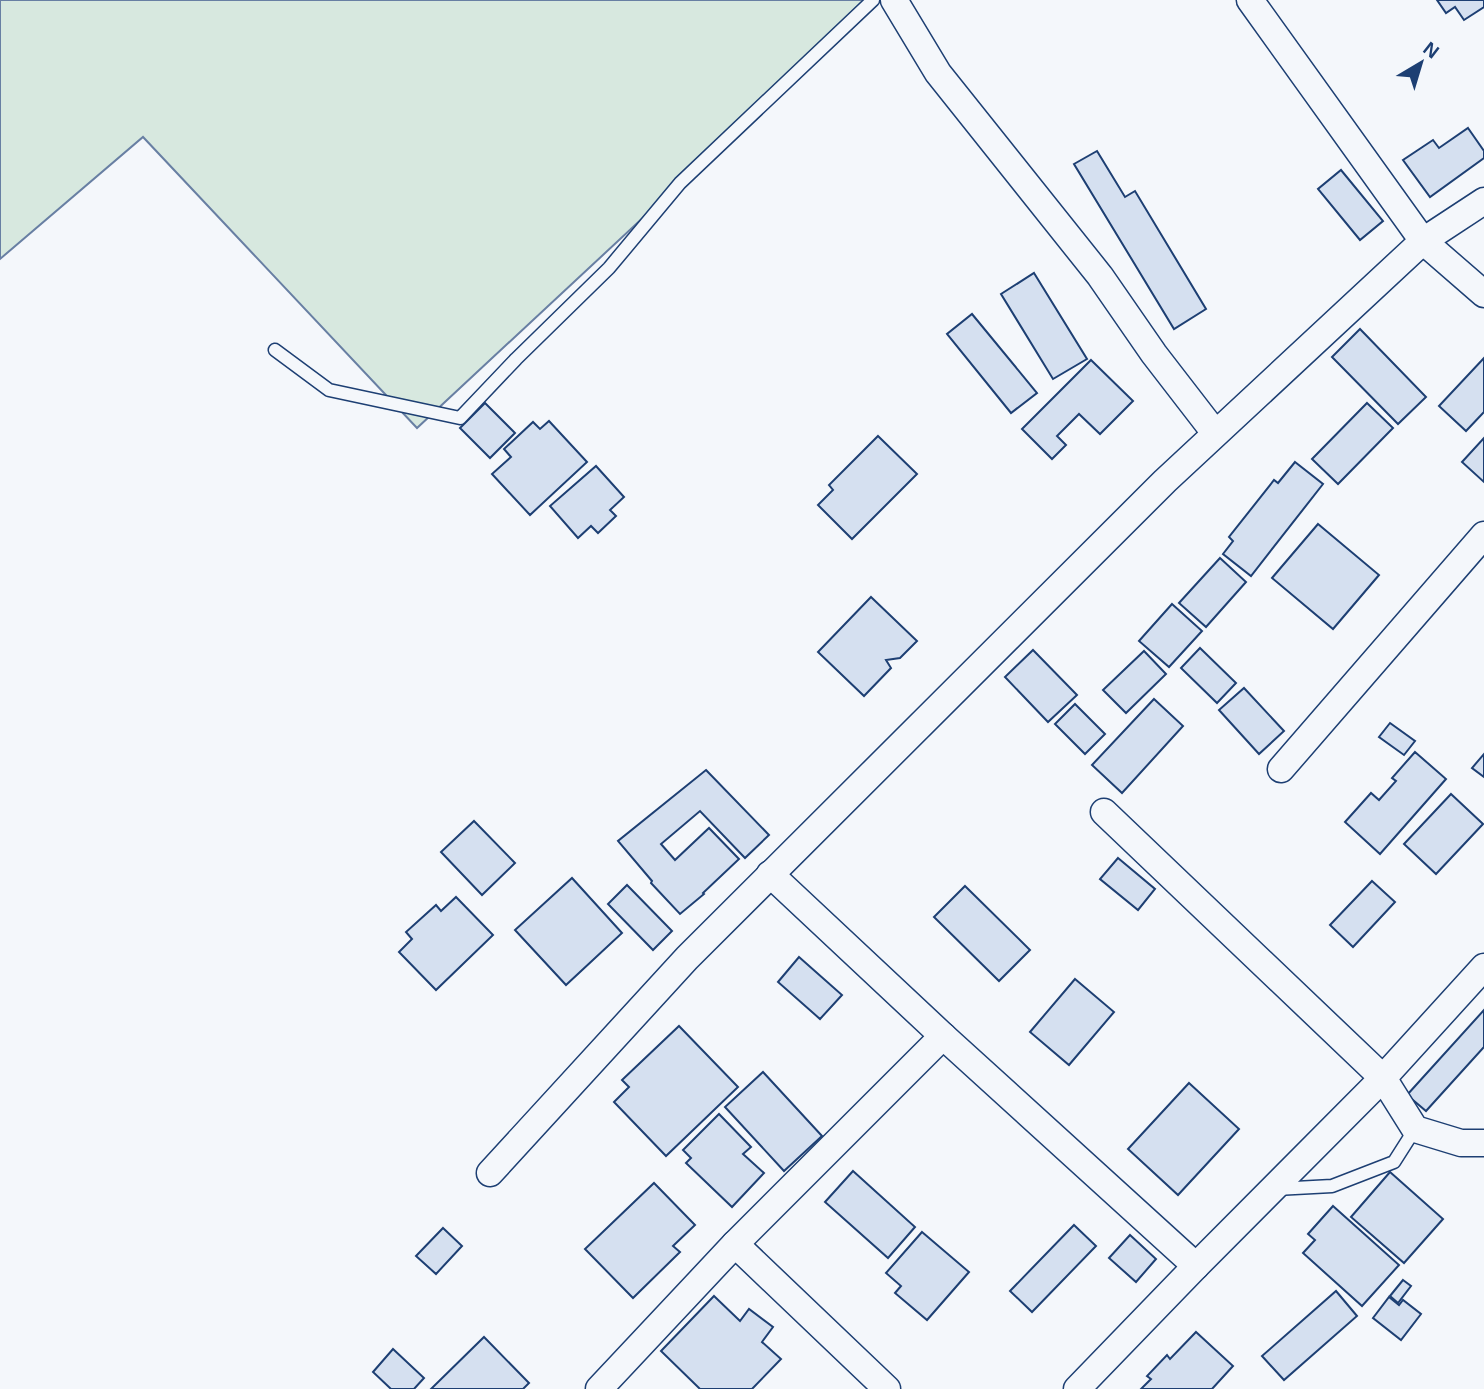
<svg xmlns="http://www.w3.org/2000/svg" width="1484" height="1389" font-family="Helvetica,sans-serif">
	<rect width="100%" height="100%" fill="#f4f7fb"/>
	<polygon fill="#d7e8df" stroke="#687fa3" stroke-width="2" points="0,0 877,0 417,428 143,137 0,259"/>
	<g fill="#d5e0f0" stroke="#1d3f73" stroke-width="2">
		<polygon points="1437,0 1484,0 1484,7 1464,20 1455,7 1446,13"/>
		<polygon points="1468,128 1484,151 1484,158 1430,197 1403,160 1433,140 1439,148"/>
		<polygon points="1097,151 1125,197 1135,191 1206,309 1174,329 1074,164"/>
		<polygon points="1341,170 1383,221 1360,240 1318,189"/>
		<polygon points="1034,273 1087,359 1053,379 1001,294"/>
		<polygon points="972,314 1037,393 1011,413 947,334"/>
		<polygon points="1360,329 1426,397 1398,424 1332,357"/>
		<polygon points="1484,358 1484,412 1466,431 1439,406"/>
		<polygon points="1091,360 1133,401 1100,434 1079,414 1057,436 1066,445 1052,459 1022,429"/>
		<polygon points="485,403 515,433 490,458 460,428"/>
		<polygon points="1367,403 1393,428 1338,484 1312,459"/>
		<polygon points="549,421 587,462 530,515 492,474 511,457 504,449 533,422 540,429"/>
		<polygon points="878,436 917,474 852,539 818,505 833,490 829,485"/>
		<polygon points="1484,438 1484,482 1462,462"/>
		<polygon points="1295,462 1323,484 1251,576 1223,554 1233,541 1229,537 1274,480 1278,483"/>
		<polygon points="596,466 624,497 610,510 616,516 598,533 591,526 578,538 550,506"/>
		<polygon points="1318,524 1379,575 1333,629 1272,578"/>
		<polygon points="1220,558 1246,582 1206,627 1179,603"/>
		<polygon points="871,597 917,641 900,658 886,660 891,668 864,696 818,652"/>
		<polygon points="1172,604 1202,631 1169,667 1139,641"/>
		<polygon points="1200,648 1236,683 1217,703 1181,668"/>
		<polygon points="1033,650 1077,695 1048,722 1005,677"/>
		<polygon points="1144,651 1166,674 1126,713 1103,690"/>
		<polygon points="1244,688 1284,731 1259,754 1219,710"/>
		<polygon points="1154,699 1183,726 1122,793 1092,765"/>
		<polygon points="1075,704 1105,734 1085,754 1055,724"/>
		<polygon points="1390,723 1415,741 1404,755 1379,737"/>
		<polygon points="1415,752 1446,779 1380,854 1345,822 1371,793 1379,800 1396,781 1392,778"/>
		<polygon points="1484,754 1484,777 1472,768"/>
		<polygon points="706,770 769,835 745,858 700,811 661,844 675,860 709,828 739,859 703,893 704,894 680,914 651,883 652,881 618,841"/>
		<polygon points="1451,794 1483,824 1436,874 1404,844"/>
		<polygon points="474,821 515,863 482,895 441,852"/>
		<polygon points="1118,858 1155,889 1138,910 1100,879"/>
		<polygon points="572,878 622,933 566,985 515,930"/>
		<polygon points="1372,881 1395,902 1353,947 1330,925"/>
		<polygon points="627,885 672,931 653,950 608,904"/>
		<polygon points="965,886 1030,950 999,981 934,917"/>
		<polygon points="456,897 493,935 436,990 399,952 412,939 406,932 436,905 441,911"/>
		<polygon points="799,957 842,995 820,1019 778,982"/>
		<polygon points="1075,979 1114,1012 1069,1065 1030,1032"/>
		<polygon points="1484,1010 1484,1047 1426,1111 1407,1095"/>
		<polygon points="679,1026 738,1087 666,1156 614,1102 629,1087 622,1080"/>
		<polygon points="763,1072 822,1136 784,1171 725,1107"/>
		<polygon points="1189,1083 1239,1129 1178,1195 1128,1149"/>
		<polygon points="719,1114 751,1147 743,1154 764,1173 732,1207 686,1163 691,1158 683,1150"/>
		<polygon points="853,1171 915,1227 888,1258 825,1202"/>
		<polygon points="1390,1172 1443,1219 1404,1263 1351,1217"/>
		<polygon points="654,1183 695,1225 673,1246 680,1252 633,1298 585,1249"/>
		<polygon points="1333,1206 1399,1265 1362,1306 1303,1253 1315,1240 1308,1234"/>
		<polygon points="1074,1225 1096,1246 1032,1312 1010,1291"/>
		<polygon points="443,1228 462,1246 436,1274 416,1256"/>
		<polygon points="922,1232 969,1272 927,1320 895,1293 901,1286 886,1273"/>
		<polygon points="1130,1235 1156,1259 1136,1282 1109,1258"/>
		<polygon points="1403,1280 1411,1286 1398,1303 1390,1296"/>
		<polygon points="1336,1291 1357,1316 1284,1380 1262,1356"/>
		<polygon points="714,1296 740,1321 749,1309 773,1327 762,1342 781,1359 752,1389 700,1389 661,1351"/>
		<polygon points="1389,1297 1399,1305 1403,1300 1421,1314 1401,1340 1373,1318"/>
		<polygon points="1196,1332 1233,1366 1212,1389 1141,1389 1151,1379 1147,1376 1167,1355 1170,1359"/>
		<polygon points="484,1337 529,1383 523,1389 431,1389"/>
		<polygon points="393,1349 424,1378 414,1389 391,1389 373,1372"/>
	</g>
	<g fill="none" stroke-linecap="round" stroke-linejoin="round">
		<g stroke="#1d3f73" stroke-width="15">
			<g id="service">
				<polyline points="275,350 329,390 460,418 516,359 609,268 680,183 873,0"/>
				<polyline points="1276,1189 1332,1186 1394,1162 1415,1129"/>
			</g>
		</g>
		<g stroke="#1d3f73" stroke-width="29">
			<g id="minor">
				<polyline points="894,0 938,73 1100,276 1154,354 1215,433"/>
				<polyline points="1250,0 1423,241 1484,294"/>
				<polyline points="1281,769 1484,535"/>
				<polyline points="1104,812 1383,1078 1415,1129 1461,1143 1484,1143"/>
				<polyline points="770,874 943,1036 1196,1266"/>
				<polyline points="490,1173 687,958 1165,481 1423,241 1484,201"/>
				<polyline points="735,1244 887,1389"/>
				<polyline points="599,1389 735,1244 943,1036"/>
				<polyline points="1077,1389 1196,1266 1383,1078 1484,967"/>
			</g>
		</g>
		<use href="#service" stroke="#f4f7fb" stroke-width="12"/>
		<use href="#minor" stroke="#f4f7fb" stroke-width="26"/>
	</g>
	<g transform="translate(1421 63) rotate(38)" stroke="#f4f7fb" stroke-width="5" paint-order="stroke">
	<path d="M0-5L12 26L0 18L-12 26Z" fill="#1d3f73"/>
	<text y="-10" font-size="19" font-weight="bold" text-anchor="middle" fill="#1d3f73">N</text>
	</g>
</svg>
